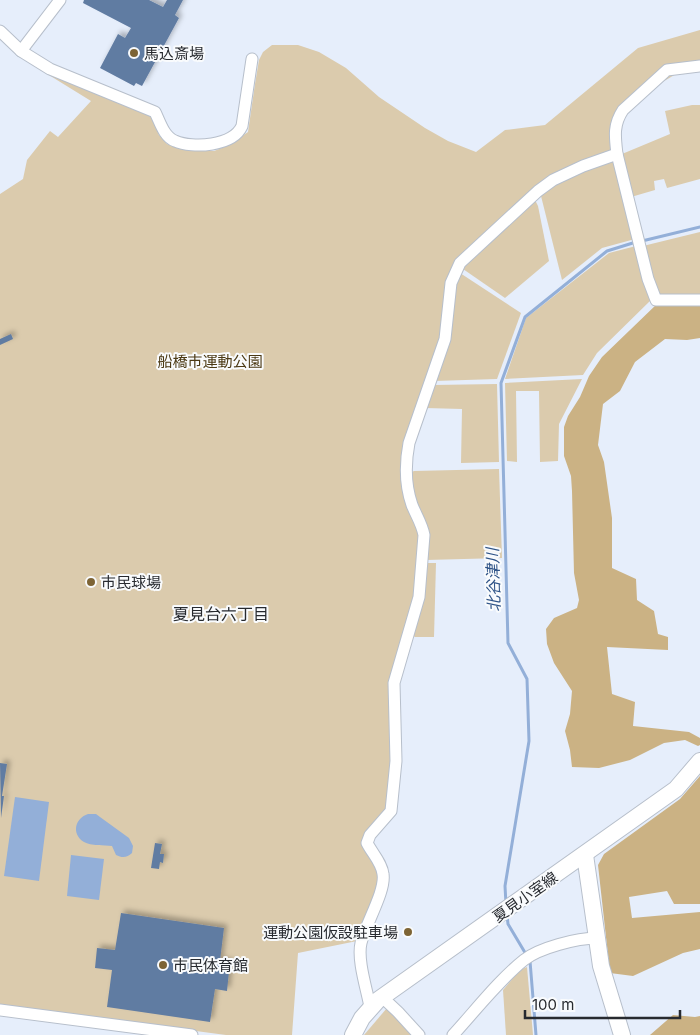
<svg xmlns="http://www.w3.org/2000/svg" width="700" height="1035" font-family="Inter,'Noto Sans JP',sans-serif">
	<defs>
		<filter id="shadow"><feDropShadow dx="3.5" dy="-3.5" stdDeviation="2.5" flood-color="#0004"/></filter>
	</defs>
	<rect width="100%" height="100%" fill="#e6eefb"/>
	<g fill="#dbcbad">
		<polygon points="700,30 700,65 683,70 628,102 611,150 586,160 454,264 441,338 410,431 403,441 401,486 420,531 414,600 394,668 393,760 386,809 369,831 381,876 357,941 298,953 292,1035 226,1035 0,1005 0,194 23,179 27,160 50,131 58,137 91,101 44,72 150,114 159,135 167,144 185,149 214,151 227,146 248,132 255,84 259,60 263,52 272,45 298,45 319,52 346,68 379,97 425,128 448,141 476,152 505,130 545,125 638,48"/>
		<polygon points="692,105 700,105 700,179 667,188 664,179 654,181 655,190 631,197 622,154 670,134 665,111"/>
		<polygon points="612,158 635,239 602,248 562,280 541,196 542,192 565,177"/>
		<polygon points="532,202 536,202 538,206 549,261 505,298 463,269 466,263"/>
		<polygon points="700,232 700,296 657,295 643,246"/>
		<polygon points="636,246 651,300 597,353 583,375 505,379 526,318 609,253"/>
		<polygon points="460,273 521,313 497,379 434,381 456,278"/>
		<polygon points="582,379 559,424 558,461 540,462 539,391 516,391 517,462 507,461 505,383"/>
		<polygon points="497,384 499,462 461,463 462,409 425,408 433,385"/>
		<polygon points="499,469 502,558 426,560 410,487 410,473 414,471"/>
		<polygon points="426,563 436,563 434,637 415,637 412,635"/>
		<polygon points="527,967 533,1035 506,1035 503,990 520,970"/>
		<polygon points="387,1008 415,1035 364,1035"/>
	</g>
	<g fill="#cbb284">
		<polygon points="658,303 700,303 700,338 687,340 665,339 635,362 620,391 603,404 598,445 604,462 612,518 612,568 636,579 637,600 654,611 658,634 668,637 668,650 607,647 612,694 635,702 633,726 689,732 700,738 700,745 698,746 685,740 664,743 630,760 599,768 572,767 570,750 565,731 570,714 572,691 554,663 547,644 546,629 554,618 577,608 579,600 574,573 572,491 571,476 564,456 564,427 568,416 580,397 589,376 602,357"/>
		<polygon points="700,776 700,904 674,904 667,891 629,897 632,918 700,912 700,949 683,953 633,976 610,973 598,865 604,854 680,799"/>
		<polygon points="673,1015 695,1017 700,1016 700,1035 650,1035"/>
	</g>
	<g fill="#93afd8">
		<polygon points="15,797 49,802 39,881 4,876"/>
		<path d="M88,814H96L100,817L129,838L133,846L132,853C127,858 122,858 116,855L112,846C104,845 91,846 84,842C71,834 75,818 88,814Z"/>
		<polygon points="71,855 104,859 99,900 67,896"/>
	</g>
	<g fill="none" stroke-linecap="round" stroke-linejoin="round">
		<g stroke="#93afd8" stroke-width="3">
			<polyline points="642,241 700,227"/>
			<polyline points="506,904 505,886 529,741 527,679 508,643 501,383 525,317 607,251 636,242"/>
			<polyline points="507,915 508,924 530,961 536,1035"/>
		</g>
	</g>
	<g fill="#617ca2" filter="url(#shadow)">
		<polygon points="84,0 149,0 163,7 167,0 183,0 175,15 179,18 142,86 136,83 134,86 100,68 118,34 125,38 131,28 83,3"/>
		<polygon points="11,334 13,339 0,345 0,339"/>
		<polygon points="0,763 7,764 2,796 4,796 1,818"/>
		<polygon points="155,843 162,844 160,854 164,854 163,863 160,862 159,869 151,868"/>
		<polygon points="121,913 224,928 220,961 230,962 227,991 215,989 210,1022 107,1007 112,970 95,968 97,948 115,950"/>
	</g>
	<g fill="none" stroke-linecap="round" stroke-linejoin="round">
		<g stroke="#b7bfcb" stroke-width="13">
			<g id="street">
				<path d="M0,31L21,51L50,69L155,112C160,122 164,137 175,141C193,149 233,146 242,126L252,59"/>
				<polyline points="21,51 60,0"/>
				<polyline points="617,154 648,279 656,300 700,300"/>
				<polyline points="382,997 398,1012 419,1035"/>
				<path d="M370,1007C367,990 357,960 361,943C365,925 386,891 383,874C382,863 372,853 367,843L370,835L391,811L396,761L394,683L419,597L424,535C422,524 416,515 412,505C405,485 405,464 409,443L445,339L451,283L460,263L538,191L553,180L583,166L617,154C615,137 613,125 623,110L667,70L700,66"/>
				<polyline points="0,1010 192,1035"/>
				<path d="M453,1035C475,1011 499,980 524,960C539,948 577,938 597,938"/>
			</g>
		</g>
		<g stroke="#b7bfcb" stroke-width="18">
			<g id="secondary">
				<polyline points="585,855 601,966 622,1035"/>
				<polyline points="353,1035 362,1018 378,1000 676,789 700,761"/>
			</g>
		</g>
		<use href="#street" stroke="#fff" stroke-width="11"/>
		<use href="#secondary" stroke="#fff" stroke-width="16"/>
	</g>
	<g fill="#7d6435" stroke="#f9fbfd" stroke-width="2">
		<circle cx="134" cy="53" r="5"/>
		<circle cx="91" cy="582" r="5"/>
		<circle cx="408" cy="932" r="5"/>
		<circle cx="163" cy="965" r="5"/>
	</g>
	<g text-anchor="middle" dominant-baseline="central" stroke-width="4" stroke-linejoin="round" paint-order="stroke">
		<g font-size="15" fill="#272a2f" stroke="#f9fbfd" text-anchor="start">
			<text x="144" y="53">馬込斎場</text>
			<text x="101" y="582">市民球場</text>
			<text x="398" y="932" text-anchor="end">運動公園仮設駐車場</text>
			<text x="173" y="965">市民体育館</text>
		</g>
		<g font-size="15" fill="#4b3914" stroke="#f9fbfd">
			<text x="210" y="361">船橋市運動公園</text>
		</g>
		<g font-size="15" fill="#272a2f" stroke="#f9fbfd">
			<text transform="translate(525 897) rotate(-35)">夏見小室線</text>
		</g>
		<g font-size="16" font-style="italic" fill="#2f5488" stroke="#f9fbfd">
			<text transform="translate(493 580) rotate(-92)">北谷津川</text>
		</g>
		<g font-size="16" fill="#272a2f" stroke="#f9fbfd">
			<text x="221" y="614">夏見台六丁目</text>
		</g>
	</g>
	<path d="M525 1010v8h155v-8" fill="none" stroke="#272a2f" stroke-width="2.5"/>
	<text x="532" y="1010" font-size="15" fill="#272a2f" stroke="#f9fbfd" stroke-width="4" paint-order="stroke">100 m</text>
</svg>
